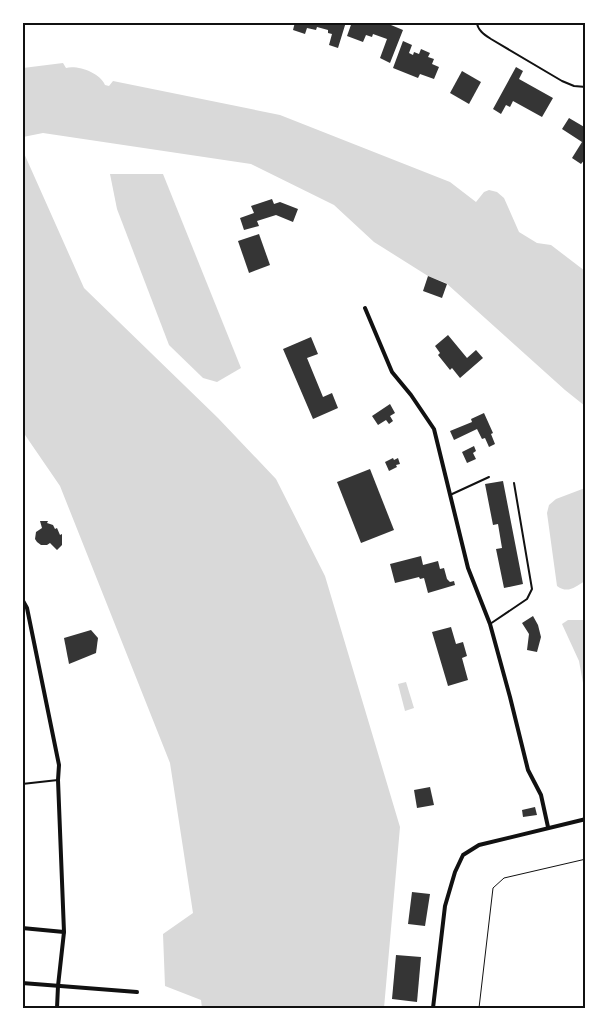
<svg xmlns="http://www.w3.org/2000/svg" width="608" height="1031" font-family="'Crimson Pro',serif">
	<rect width="100%" height="100%" fill="#fff"/>
	<g fill="#d9d9d9">
		<path d="M63,63L66,68C78,65 100,73 105,85L109,86L113,81L280,115L450,182L476,202L484,192L489,190L497,192L504,198L519,232L537,243L551,245L585,271V406L565,390L446,283L428,276L374,242L334,205L251,164L43,133L23,137V68Z"/>
		<polygon points="23,151 84,288 218,418 276,479 325,576 400,827 384,1008 202,1008 201,1000 165,986 163,934 193,913 170,763 60,486 23,432"/>
		<polygon points="110,174 163,174 241,368 217,382 203,378 169,345 117,209"/>
		<path d="M585,488V581C575,587 568,594 557,586L547,513L549,505L556,499Z"/>
		<polygon points="568,620 585,620 585,694 579,661 562,624"/>
		<polygon points="406,682 414,708 405,711 398,684"/>
	</g>
	<g fill="#353535">
		<polygon points="295,22 346,22 338,48 329,45 332,34 328,33 328,30 317,27 316,30 307,28 305,34 293,30"/>
		<polygon points="352,22 392,22 391,25 403,30 390,63 380,58 387,39 373,34 372,37 366,35 363,42 347,36"/>
		<polygon points="403,41 412,45 409,53 413,55 414,52 419,54 421,49 430,53 428,57 434,59 432,64 439,67 434,79 420,74 418,78 393,68"/>
		<polygon points="516,67 523,71 519,79 553,98 542,117 513,101 510,107 506,105 501,114 493,109"/>
		<polygon points="462,71 481,82 469,104 450,93"/>
		<polygon points="569,118 586,128 586,158 581,164 572,158 582,142 562,129"/>
		<polygon points="272,199 274,204 280,202 298,209 293,222 276,215 257,221 259,226 244,230 240,218 254,213 251,206"/>
		<polygon points="259,234 270,265 249,273 238,241"/>
		<polygon points="428,276 447,284 442,298 423,291"/>
		<polygon points="448,335 467,358 476,350 483,358 460,378 452,368 450,370 438,355 440,353 435,346"/>
		<polygon points="311,337 318,354 307,358 323,397 332,393 338,408 313,419 283,349"/>
		<polygon points="390,404 395,413 390,416 393,421 389,424 386,420 378,425 372,416"/>
		<polygon points="484,413 493,433 491,434 495,444 489,447 485,438 482,439 477,429 454,440 450,431 472,422 471,419"/>
		<polygon points="474,446 476,451 473,453 476,459 467,463 462,452"/>
		<polygon points="393,458 394,460 398,458 400,464 396,465 397,467 389,471 385,462"/>
		<polygon points="370,469 394,530 361,543 337,482"/>
		<polygon points="503,481 523,584 504,588 496,549 502,548 498,524 493,525 485,484"/>
		<polygon points="40,521 48,521 47,523 53,525 55,529 57,528 60,535 62,534 62,545 57,550 50,543 47,545 41,545 37,542 35,539 36,532 42,528"/>
		<polygon points="421,556 423,565 438,561 440,569 444,568 447,579 450,582 454,581 455,585 428,593 424,578 420,579 419,577 395,583 390,564"/>
		<polygon points="533,616 538,625 541,637 537,652 527,650 529,634 522,623"/>
		<polygon points="451,627 456,644 463,642 467,656 462,658 468,680 448,686 432,632"/>
		<polygon points="91,630 98,638 96,653 69,664 64,638"/>
		<polygon points="430,787 434,805 417,808 414,790"/>
		<polygon points="535,807 537,815 523,817 522,810"/>
		<polygon points="412,892 430,894 425,926 408,924"/>
		<polygon points="396,955 421,957 417,1002 392,999"/>
	</g>
	<g fill="none" stroke-linecap="round" stroke-linejoin="round">
		<polyline stroke="#111" stroke-width="1" points="479,1008 493,888 504,878 586,859"/>
		<g stroke="#111" stroke-width="2">
			<path d="M477,22C477,30 485,35 491,39L562,81L574,86L586,87"/>
			<polyline points="450,495 489,477"/>
			<polyline points="490,624 527,599 532,589 514,483"/>
			<polyline points="22,784 58,780"/>
		</g>
		<g stroke="#111" stroke-width="4">
			<polyline points="365,308 392,372 411,395 434,429 468,568 490,624 510,697 528,770 541,795 548,827"/>
			<polyline points="22,599 27,608 59,765 58,780 64,932 58,986 57,1008"/>
			<polyline points="22,928 64,932"/>
			<polyline points="22,983 137,992"/>
			<polyline points="433,1008 445,906 455,872 463,855 479,845 586,819"/>
		</g>
	</g>
	<rect width="608" height="1031" fill="none" stroke="#ffffff" stroke-width="48"/>
	<rect x="24" y="24" width="560" height="983" fill="none" stroke="#111" stroke-width="2"/>
</svg>
